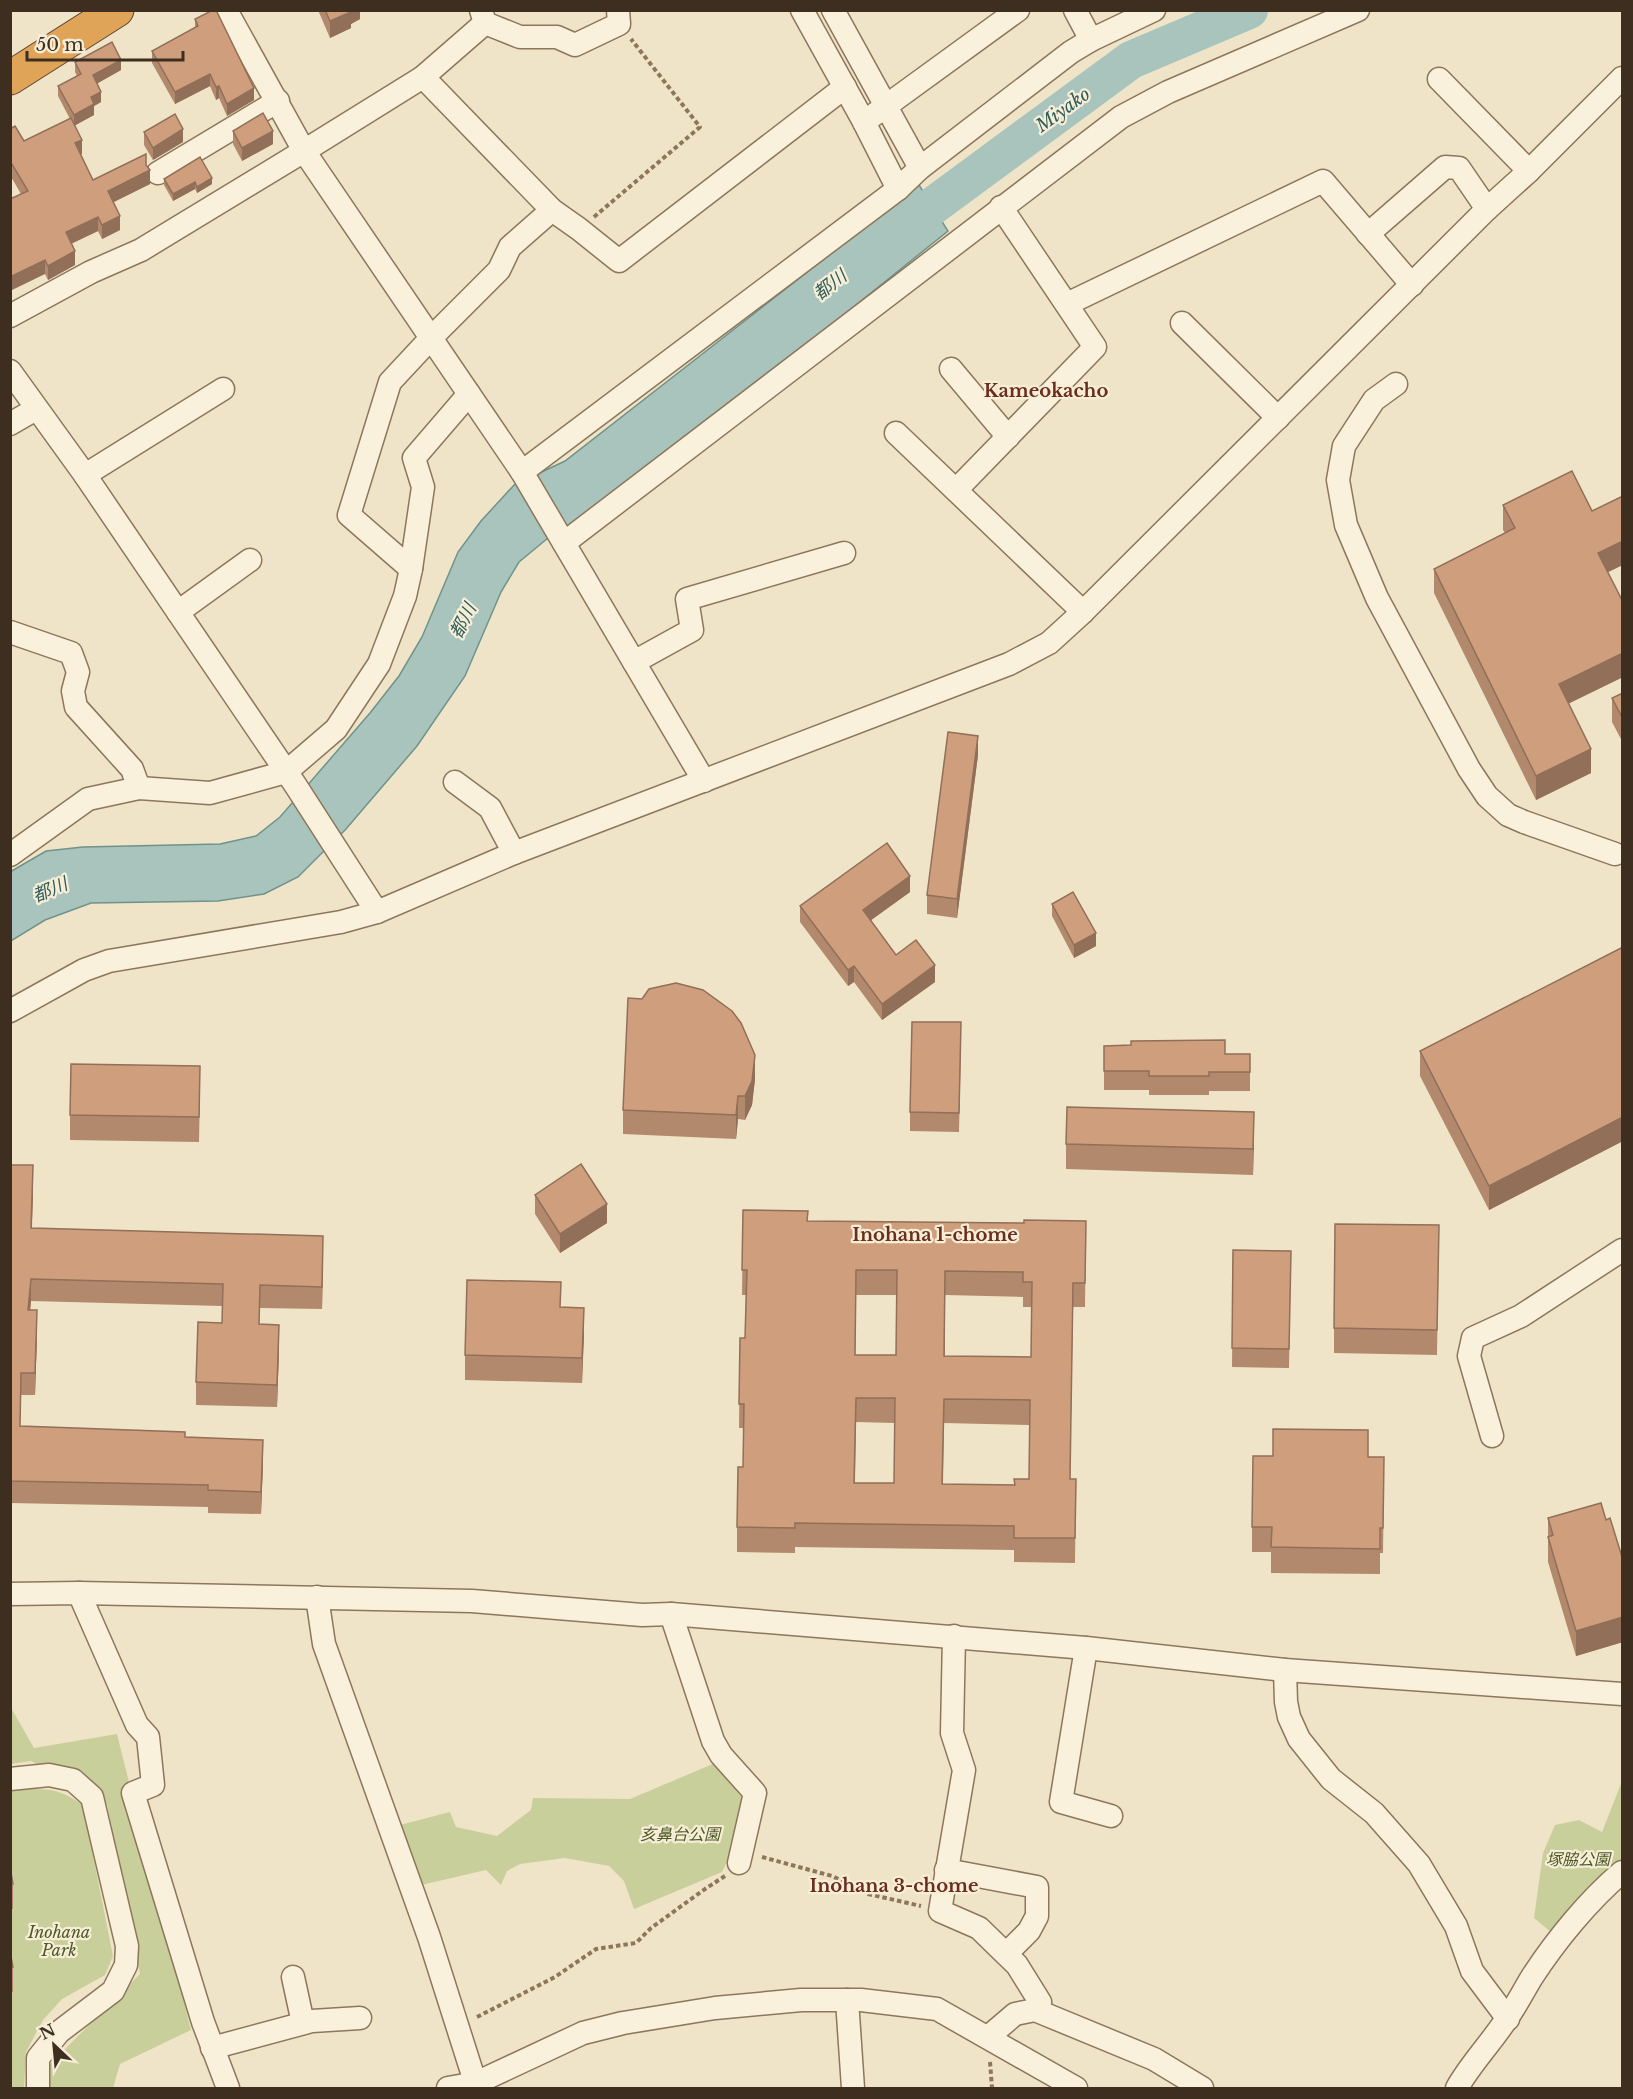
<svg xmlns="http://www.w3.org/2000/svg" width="1633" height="2099" font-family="'Libre Baskerville','Noto Sans JP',serif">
	<rect width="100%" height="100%" fill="#f0e4c8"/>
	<g fill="#c9cf9b">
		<polygon points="10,1706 34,1748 117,1734 191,2030 120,2064 113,2088 49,2088 49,2065 140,1974 107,1804 31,1761 11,1764"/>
		<polygon points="715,1763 743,1799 734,1847 722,1872 634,1909 624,1881 609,1866 565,1858 520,1864 507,1871 501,1885 486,1870 417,1886 396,1826 450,1812 456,1827 497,1836 531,1810 533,1798 630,1799"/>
		<polygon points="1622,1781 1622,1868 1557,1937 1534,1918 1543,1853 1555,1825 1579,1820 1602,1832"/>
		<path d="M23,1789C52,1789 59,1789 83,1805L113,1956L105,1975L62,1999L43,2020L26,2052L24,2088H10V1791Z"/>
	</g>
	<polygon fill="#a9c4bc" stroke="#6f938a" stroke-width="1.5" points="919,185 948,231 727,409 578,519 548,538 519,562 501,592 465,676 417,746 346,829 298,877 264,894 218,901 91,903 45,920 11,941 10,872 46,851 83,847 220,844 256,836 280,817 370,713 399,676 422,637 458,552 481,521 514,485 565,461"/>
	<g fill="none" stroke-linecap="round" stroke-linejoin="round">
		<polyline stroke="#a9c4bc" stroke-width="38" points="892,236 1131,60 1249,10"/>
		<g stroke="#8d765c" stroke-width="25">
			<g id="minor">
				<polyline points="226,10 304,151 522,472 704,781"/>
				<polyline points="481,10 485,23 520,37 557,37 575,45 619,24 618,10"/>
				<polyline points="802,10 864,122 898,189"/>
				<polyline points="833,10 920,168"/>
				<polyline points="1075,10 1091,40"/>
				<polyline points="423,77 552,210 579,229 619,261 845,87"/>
				<polyline points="1439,79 1529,171"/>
				<polyline points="864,122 1018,10"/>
				<polyline points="158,173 278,101"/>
				<polyline points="1368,234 1445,167 1459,168 1487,209"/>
				<polyline points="1067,304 1323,181 1412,285"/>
				<polyline points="10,316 91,272 141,250 304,151 423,77 485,23"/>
				<polyline points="1182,323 1278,418"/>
				<polyline points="951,369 1008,437"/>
				<polyline points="10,371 85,475 296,786 377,912"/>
				<polyline points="1396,384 1374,400 1344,446 1338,480 1346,525 1377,598 1469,769 1487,796 1508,815 1524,822 1615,854"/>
				<polyline points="10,424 36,409"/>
				<polyline points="896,433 1083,612"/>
				<polyline points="522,472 898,189 920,168 1071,52 1091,40 1154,10"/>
				<polyline points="85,475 223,389"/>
				<polyline points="956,490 1095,347 1001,207"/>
				<polyline points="564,543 1121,117 1168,92 1358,10"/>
				<polyline points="411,569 349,515 390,382 431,338 499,270 510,247 552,210"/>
				<polyline points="178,612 250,560"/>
				<polyline points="10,632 71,653 78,672 73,691 76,707 132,769 139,788"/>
				<polyline points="634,662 692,630 687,599 844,553"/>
				<polyline points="455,782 490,808 514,853"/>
				<polyline points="10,855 88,799 139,788 210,793 286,772 336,729 379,664 405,596 411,569 423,487 414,458 469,394"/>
				<polyline points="10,1011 84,970 109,961 341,922 377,912 514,853 1009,664 1049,643 1083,612 1487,209 1529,171 1622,78"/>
				<polyline points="1492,1436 1469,1356 1473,1338 1521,1316 1622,1250"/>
				<polyline points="79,1593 137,1725 148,1737 153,1785 133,1793 203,2022 228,2088"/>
				<polyline points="10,1594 79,1593 472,1601 642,1615 671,1614 1086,1648 1285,1670 1622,1694"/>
				<polyline points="317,1597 324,1644 429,1937 477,2088"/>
				<polyline points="671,1614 713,1741 721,1755 755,1793 739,1863"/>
				<polyline points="954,1636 952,1733 964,1770 940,1911 979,1928 1017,1965 1040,2002 1035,2010"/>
				<polyline points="1086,1648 1061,1802 1111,1816"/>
				<polyline points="1285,1670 1286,1702 1289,1717 1299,1739 1331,1779 1374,1813 1419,1864 1456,1926 1472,1971 1508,2019"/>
				<polyline points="10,1779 49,1775 73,1780 92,1797 127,1946 126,1965 113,1991 59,2032 38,2058 38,2088"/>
				<polyline points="946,1870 1037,1887 1037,1916 1029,1931 1006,1954"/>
				<polyline points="293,1977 303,2023"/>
				<polyline points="847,2000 853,2088"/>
				<polyline points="988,2037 1015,2014 1035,2010 1154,2059 1202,2088"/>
				<polyline points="212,2048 312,2021 360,2018"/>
				<polyline points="448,2088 476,2083 583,2033 623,2023 715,2008 801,2000 861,2000 937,2009 1076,2088"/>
				<path d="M1457,2088C1471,2063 1492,2042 1508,2017C1517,2004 1524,1990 1532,1977C1556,1940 1589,1900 1622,1872"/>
			</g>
		</g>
		<g stroke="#5b4430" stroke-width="35">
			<polyline id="highway" points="10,78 117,10"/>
		</g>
		<g stroke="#8d765c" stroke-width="4" stroke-dasharray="4.5 3" stroke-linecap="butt">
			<polyline points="594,217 700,127 631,39"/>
			<polyline points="762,1857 832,1876 868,1894 921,1906"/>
			<polyline points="477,2017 555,1977 596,1949 636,1943 651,1928 705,1889 725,1876"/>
			<polyline points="990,2062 992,2088"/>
		</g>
		<use href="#minor" stroke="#faf1dc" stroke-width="22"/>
		<use href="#highway" stroke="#e0a458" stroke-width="33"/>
	</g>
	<g fill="#b2896c" fill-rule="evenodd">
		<polygon points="318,10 360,10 360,19 351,24 351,28 330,38"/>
		<polygon points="195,19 254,100 227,116 219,98 216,100 210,86 175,104 152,63 152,51 195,27"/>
		<polygon points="75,62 121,70 97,83 101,102 94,106 94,115 75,125 82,154 81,154 93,180 146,165 150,184 113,202 120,230 102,239 98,231 71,244 75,265 48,280 45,274 21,194 10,175 10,129 24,141 70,119 58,96 58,86 77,76 75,72"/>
		<polygon points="233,131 273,144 242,161 233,144"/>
		<polygon points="144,132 183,142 153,160 144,145"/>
		<polygon points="164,179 212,184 197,193 195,189 173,201 164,185"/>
		<polygon points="1503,505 1608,572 1623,677 1568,704 1591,773 1536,800 1434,593 1434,569 1505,533 1503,530"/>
		<polygon points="1623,693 1623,743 1612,722 1612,698"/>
		<polygon points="978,755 957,918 927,914 927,895"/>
		<polygon points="910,892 871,920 896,955 935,982 882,1020 854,982 848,986 800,922 800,906"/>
		<polygon points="1052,904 1096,946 1074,958 1052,916"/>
		<polygon points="1623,947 1623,1141 1489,1210 1420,1076 1420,1051"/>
		<polygon points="961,1042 959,1132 910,1131 910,1112"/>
		<polygon points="1104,1046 1225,1054 1250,1054 1250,1091 1209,1091 1209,1095 1149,1095 1149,1090 1104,1090"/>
		<polygon points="755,1079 752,1105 745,1120 738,1119 736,1139 623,1134 623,1110"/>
		<polygon points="200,1091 199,1142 70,1140 70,1115"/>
		<polygon points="1254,1137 1253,1175 1066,1169 1066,1144"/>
		<polygon points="10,1165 33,1188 32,1228 323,1259 322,1309 260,1308 259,1324 279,1347 277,1407 196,1405 196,1382 222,1323 222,1306 31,1301 30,1310 37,1333 35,1395 21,1395 20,1426 185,1437 263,1462 261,1514 208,1513 208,1507 10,1503"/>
		<polygon points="535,1195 607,1223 560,1253 535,1214"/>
		<path d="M743,1210L808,1221L1024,1223L1086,1221L1085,1307H1073L1070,1479H1076L1075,1563L1014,1562V1550L795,1547V1553L737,1552V1527L743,1467L744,1428H739L740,1338H745L746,1295H742ZM856,1295H897L896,1355H855ZM945,1295L1023,1297V1307H1032L1031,1357L945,1356ZM856,1422L895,1423L894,1483H855ZM944,1423L1030,1425L1029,1479L1015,1485L943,1484Z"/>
		<polygon points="1439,1225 1437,1355 1334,1353 1334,1328"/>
		<polygon points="1233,1250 1291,1251 1289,1368 1232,1367"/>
		<polygon points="561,1307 584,1333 582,1383 465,1380 465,1355"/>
		<polygon points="1368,1457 1384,1482 1383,1553 1380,1553 1380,1574 1271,1573 1271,1552 1252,1552 1252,1527"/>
		<polygon points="1548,1518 1606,1520 1623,1560 1623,1642 1576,1656 1548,1562"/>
		<polygon points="10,1867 13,1884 13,1909 10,1909"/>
		<polygon points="10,1951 13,1967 13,1992 10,1993"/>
	</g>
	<g fill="#916f58">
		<polygon points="349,10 360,10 360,19 351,24 351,28 330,38 330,21"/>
		<polygon points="121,60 121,70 93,86 93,75"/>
		<polygon points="210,74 210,86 175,104 175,92"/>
		<polygon points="219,86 219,98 216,100 216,87"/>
		<polygon points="254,88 254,100 227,116 227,104"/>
		<polygon points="101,92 101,102 94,106 94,115 74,126 74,115 91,97"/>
		<polygon points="183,129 183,142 153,160 153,148"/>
		<polygon points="273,131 273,144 242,161 242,148"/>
		<polygon points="82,140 82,154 75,157 75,143"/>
		<polygon points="150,170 150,184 108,205 108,191"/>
		<polygon points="212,178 212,184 197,193 197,187"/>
		<polygon points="195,182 195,189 173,201 173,194"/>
		<polygon points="120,216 120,230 102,239 102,225"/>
		<polygon points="98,217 98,231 66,246 66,232"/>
		<polygon points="75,251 75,265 48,280 48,266"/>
		<polygon points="45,260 45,274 10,291 10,277"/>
		<polygon points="1623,541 1623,565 1598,577 1598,553"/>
		<polygon points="1623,653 1623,677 1559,708 1559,684"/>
		<polygon points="978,736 978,755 957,918 957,899"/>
		<polygon points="1591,749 1591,773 1536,800 1536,776"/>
		<polygon points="910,876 910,892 863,926 863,910"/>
		<polygon points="1096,933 1096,946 1074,958 1074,945"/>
		<polygon points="935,965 935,982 882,1020 882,1004"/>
		<polygon points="854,966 854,982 848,986 848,970"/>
		<polygon points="755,1055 755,1079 752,1105 745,1120 745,1096"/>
		<polygon points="738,1096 738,1119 736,1139 736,1115"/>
		<polygon points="1254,1112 1254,1137 1253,1175 1253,1149"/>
		<polygon points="1623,1117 1623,1141 1489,1210 1489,1186"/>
		<polygon points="33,1165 33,1188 31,1251 31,1228"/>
		<polygon points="607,1204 607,1223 560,1253 560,1234"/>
		<polygon points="323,1236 323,1259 322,1309 322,1287"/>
		<polygon points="31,1279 31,1301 28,1333 28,1310"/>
		<polygon points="584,1308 584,1333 582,1383 582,1358"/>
		<polygon points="37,1310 37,1333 35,1395 35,1373"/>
		<polygon points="279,1325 279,1347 277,1407 277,1385"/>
		<polygon points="263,1440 263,1462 261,1514 261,1492"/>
		<polygon points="1623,1617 1623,1642 1576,1656 1576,1631"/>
	</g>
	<g fill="#cf9f7d" stroke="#916f58" stroke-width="1.5" fill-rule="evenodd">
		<polygon points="213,10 216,10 254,88 227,104 219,86 216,87 210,74 175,92 152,51 198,26 195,19"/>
		<polygon points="325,10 351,10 351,12 330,21"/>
		<polygon points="112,42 121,60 93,75 101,92 91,97 94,104 74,115 58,86 81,74 75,62"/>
		<polygon points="263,113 273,131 242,148 233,131"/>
		<polygon points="175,114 183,129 153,148 144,132"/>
		<polygon points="71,118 82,140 75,143 93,180 146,154 146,165 150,170 108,191 120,216 102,225 98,217 66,232 75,251 48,266 45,260 10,277 10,199 28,191 10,161 10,129 15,126 24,141"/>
		<polygon points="200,157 212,178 197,187 195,182 173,194 164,179"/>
		<polygon points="1572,471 1592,511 1623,496 1623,541 1598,553 1623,602 1623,653 1559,684 1591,749 1536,776 1434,569 1515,528 1503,505"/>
		<polygon points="1623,693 1623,719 1612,698"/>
		<polygon points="948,732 978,736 957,899 927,895"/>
		<polygon points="887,843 910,876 863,910 896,955 916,940 935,965 882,1004 854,966 848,970 800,906"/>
		<polygon points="1073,892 1096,933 1074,945 1052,904"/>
		<polygon points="1623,947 1623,1117 1489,1186 1420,1051"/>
		<polygon points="676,983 703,990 732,1011 741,1023 755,1055 752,1081 745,1096 738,1096 736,1115 623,1110 628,998 642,999 649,989"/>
		<polygon points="912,1022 961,1022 959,1113 910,1112"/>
		<polygon points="1225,1040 1225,1054 1250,1054 1250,1072 1209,1072 1209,1076 1149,1076 1149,1071 1104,1071 1104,1046 1131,1045 1131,1041"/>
		<polygon points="71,1064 200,1066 199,1117 70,1115"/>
		<polygon points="1067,1107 1254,1112 1253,1149 1066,1144"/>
		<polygon points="581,1164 607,1204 560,1234 535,1195"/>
		<polygon points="10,1165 33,1165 31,1228 323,1236 322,1287 260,1285 259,1324 279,1325 277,1385 196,1382 198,1322 222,1323 223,1284 31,1279 28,1310 37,1310 35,1373 21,1373 20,1426 185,1432 185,1437 263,1440 261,1492 208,1490 208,1485 10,1481"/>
		<path d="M743,1210L808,1211L807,1221L1024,1223V1220L1086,1221L1085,1283H1073L1070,1479H1076L1075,1538H1014V1526L795,1523V1528L737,1527L738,1467H743L744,1404H739L740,1338H745L747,1270H742ZM856,1270H897L896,1355H855ZM945,1271L1023,1272V1282H1032L1031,1357L944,1356ZM856,1398H895L894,1483H854ZM944,1399L1030,1400L1029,1479H1014L1015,1485L942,1484Z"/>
		<polygon points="1335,1224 1439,1225 1437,1330 1334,1328"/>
		<polygon points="1233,1250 1291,1251 1289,1349 1232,1348"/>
		<polygon points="467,1280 561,1282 560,1307 584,1308 582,1358 465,1355"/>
		<polygon points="1273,1429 1368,1430 1368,1457 1384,1457 1383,1528 1380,1528 1380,1549 1271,1547 1272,1527 1252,1527 1253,1456 1273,1456"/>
		<polygon points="1601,1503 1606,1520 1610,1518 1623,1560 1623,1617 1576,1631 1548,1537 1553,1535 1548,1518"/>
		<polygon points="10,1867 13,1884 10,1884"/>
		<polygon points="10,1951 13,1967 10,1968"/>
	</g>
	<g text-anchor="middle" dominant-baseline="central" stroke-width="4.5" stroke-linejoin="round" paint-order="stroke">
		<g font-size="16" font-style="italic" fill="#4d5a26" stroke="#f7eed8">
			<text x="680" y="1834">亥鼻台公園</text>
			<text x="1578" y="1859">塚脇公園</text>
			<text x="59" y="1932">Inohana<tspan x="59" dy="18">Park</tspan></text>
		</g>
		<g font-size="18" font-style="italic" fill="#2f5d5a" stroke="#f7eed8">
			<text transform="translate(1063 110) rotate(-36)">Miyako</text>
			<text transform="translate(830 285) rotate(-38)">都川</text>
			<text transform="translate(463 621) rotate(-63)">都川</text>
			<text transform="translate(50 890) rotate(-23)">都川</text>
		</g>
		<g font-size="18" font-weight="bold" fill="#6b2e1e" stroke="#f7eed8">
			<text x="1046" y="391">Kameokacho</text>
			<text x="935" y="1235">Inohana 1-chome</text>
			<text x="894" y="1886">Inohana 3-chome</text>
		</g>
	</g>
	<rect width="1633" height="2099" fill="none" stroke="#3d2e20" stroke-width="24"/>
	<g transform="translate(54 2045) rotate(334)" stroke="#f7eed8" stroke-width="4.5" paint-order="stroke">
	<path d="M0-4.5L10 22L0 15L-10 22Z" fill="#3d2e20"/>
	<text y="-9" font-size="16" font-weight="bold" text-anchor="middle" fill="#3d2e20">N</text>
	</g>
	<path d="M27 51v9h156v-9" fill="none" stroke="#3d2e20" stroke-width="3"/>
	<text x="36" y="51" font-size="18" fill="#3d2e20" stroke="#f7eed8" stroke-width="4.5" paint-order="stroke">50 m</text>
</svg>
